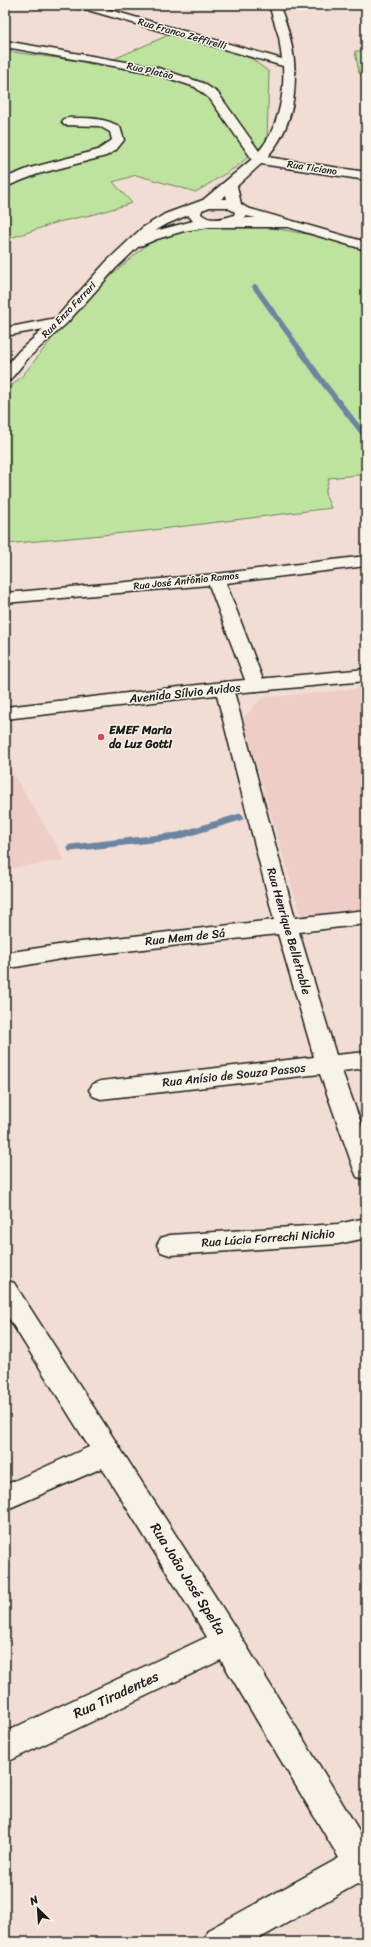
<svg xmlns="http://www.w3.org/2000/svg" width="371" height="1947" font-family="Sriracha,sans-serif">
	<rect width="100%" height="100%" fill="#f1ddd4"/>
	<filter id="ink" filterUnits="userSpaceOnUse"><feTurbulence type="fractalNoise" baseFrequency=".025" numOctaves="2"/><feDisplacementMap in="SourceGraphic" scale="8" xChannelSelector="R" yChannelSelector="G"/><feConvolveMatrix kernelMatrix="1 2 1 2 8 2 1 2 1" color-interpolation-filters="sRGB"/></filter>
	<g filter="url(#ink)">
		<g fill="#edcdc6">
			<polygon points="366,688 366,908 301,916 243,719 262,698"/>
			<polygon points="5,760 65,860 5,869"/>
		</g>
		<g fill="#bee39e" stroke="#6d805d">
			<polygon points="171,34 224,48 252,59 269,72 267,142 236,167 196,192 136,175 113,182 132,203 95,214 58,222 5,240 5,51 79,61 98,66"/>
			<polygon points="355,51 366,51 366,80 359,73"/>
			<polygon points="244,223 312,235 366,250 366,474 329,478 325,494 331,508 145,531 5,544 5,392 24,374 82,301 151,241 194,227"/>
		</g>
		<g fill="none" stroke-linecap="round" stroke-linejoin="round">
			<polyline stroke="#6c86a2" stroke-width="5.5" points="255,287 325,385 366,437"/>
			<polyline stroke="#6c86a2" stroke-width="7" points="71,848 178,836 240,817"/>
			<g stroke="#1c1c1c" stroke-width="3">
				<g id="street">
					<path d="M71,5L96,6L282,59L279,37L269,5H279C300,53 304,116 267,157L366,172V180L261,164L237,186L241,204L247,208L366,242V250L288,227H209L184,231L157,239L138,247L116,268L66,324L29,357L10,380L5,382V367L19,351L44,329L5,336V328L56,318L106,262L142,228L165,214L203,200L252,159L210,99L195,87L153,73L5,47V41L155,67L203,83L218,93L259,151C278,129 285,95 283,66L91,11L72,7ZM226,195L227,199H221ZM210,207H226L235,212L234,215C223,219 210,222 201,214L202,210ZM188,215L193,221L155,231L167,224ZM246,216L256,218H245Z"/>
					<path d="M68,118C87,118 104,117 120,127L124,140L116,150L106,156L38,174L5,187V178L30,168L98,150L112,140L110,132L99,126L64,125L62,122L64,119Z"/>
					<polygon points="366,556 366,566 226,583 265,685 263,689 256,691 249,689 247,685 209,585 5,603 5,593 216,574"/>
					<polygon points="224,682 231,684 233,688 295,918 366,910 366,924 299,932 336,1055 366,1052 366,1068 342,1071 366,1137 366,1179 357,1177 354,1170 320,1074 101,1099 93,1096 89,1090 93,1084 101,1081 314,1057 278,934 72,957 5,969 5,953 72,943 274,920 215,688 217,684"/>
					<polygon points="366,1218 366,1238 338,1244 170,1255 161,1252 157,1245 161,1238 170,1235 338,1224"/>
					<polygon points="5,1280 14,1283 238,1632 366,1842 366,1888 357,1884 253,1942 203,1942 208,1930 339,1858 221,1660 5,1763 5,1732 207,1637 102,1468 5,1510 5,1485 89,1447 5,1312"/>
				</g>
			</g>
			<g stroke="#1c1c1c" stroke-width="3">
				<polygon id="secondary" points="366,669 366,681 224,694 5,719 5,707 224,682"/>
			</g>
			<use href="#street" fill="#f7f3e8" fill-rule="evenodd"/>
			<use href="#secondary" fill="#f7f3e8" fill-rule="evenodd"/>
		</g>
	</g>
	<circle fill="#d1495b" stroke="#f7f3e8" stroke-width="1.5" cx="101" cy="737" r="4"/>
	<g text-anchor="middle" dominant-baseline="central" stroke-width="3" stroke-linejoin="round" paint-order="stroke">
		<g font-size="10" fill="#1c1c1c" stroke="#f7f3e8">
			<text transform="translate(182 34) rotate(16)">Rua Franco Zeffirelli</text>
			<text transform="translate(150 71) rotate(13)">Rua Platão</text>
			<text transform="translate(312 168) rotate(9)">Rua Ticiano</text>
			<text transform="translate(69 310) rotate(-46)">Rua Enzo Ferrari</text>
			<text transform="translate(186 581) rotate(-6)">Rua José Antônio Ramos</text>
		</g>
		<g font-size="12" fill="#1c1c1c" stroke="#f7f3e8">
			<text transform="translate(185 693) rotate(-6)">Avenida Sílvio Avidos</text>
			<text transform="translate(289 931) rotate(74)">Rua Henrique Belletrable</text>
			<text transform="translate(185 937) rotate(-6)">Rua Mem de Sá</text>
			<text transform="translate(234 1075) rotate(-6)">Rua Anísio de Souza Passos</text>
			<text transform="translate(268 1238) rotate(-4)">Rua Lúcia Forrechi Nichio</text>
		</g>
		<g font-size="12" font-weight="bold" fill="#1c1c1c" stroke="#f7f3e8" text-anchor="start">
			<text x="109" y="730">EMEF Maria<tspan x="109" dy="14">da Luz Gotti</tspan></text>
		</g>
		<g font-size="14" fill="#1c1c1c" stroke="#f7f3e8">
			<text transform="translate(188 1579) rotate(58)">Rua João José Spelta</text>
			<text transform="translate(116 1695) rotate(-25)">Rua Tiradentes</text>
		</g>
	</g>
	<rect width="371" height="1947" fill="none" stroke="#f7f3e8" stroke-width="20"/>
	<rect x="10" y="10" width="351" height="1927" fill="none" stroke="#1c1c1c" stroke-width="1.5" filter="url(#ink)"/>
	<g transform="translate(38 1909) rotate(335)" stroke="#f7f3e8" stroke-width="3" paint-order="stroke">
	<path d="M0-3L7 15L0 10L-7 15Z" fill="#1c1c1c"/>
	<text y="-6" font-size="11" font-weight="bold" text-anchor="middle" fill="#1c1c1c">N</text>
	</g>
</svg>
